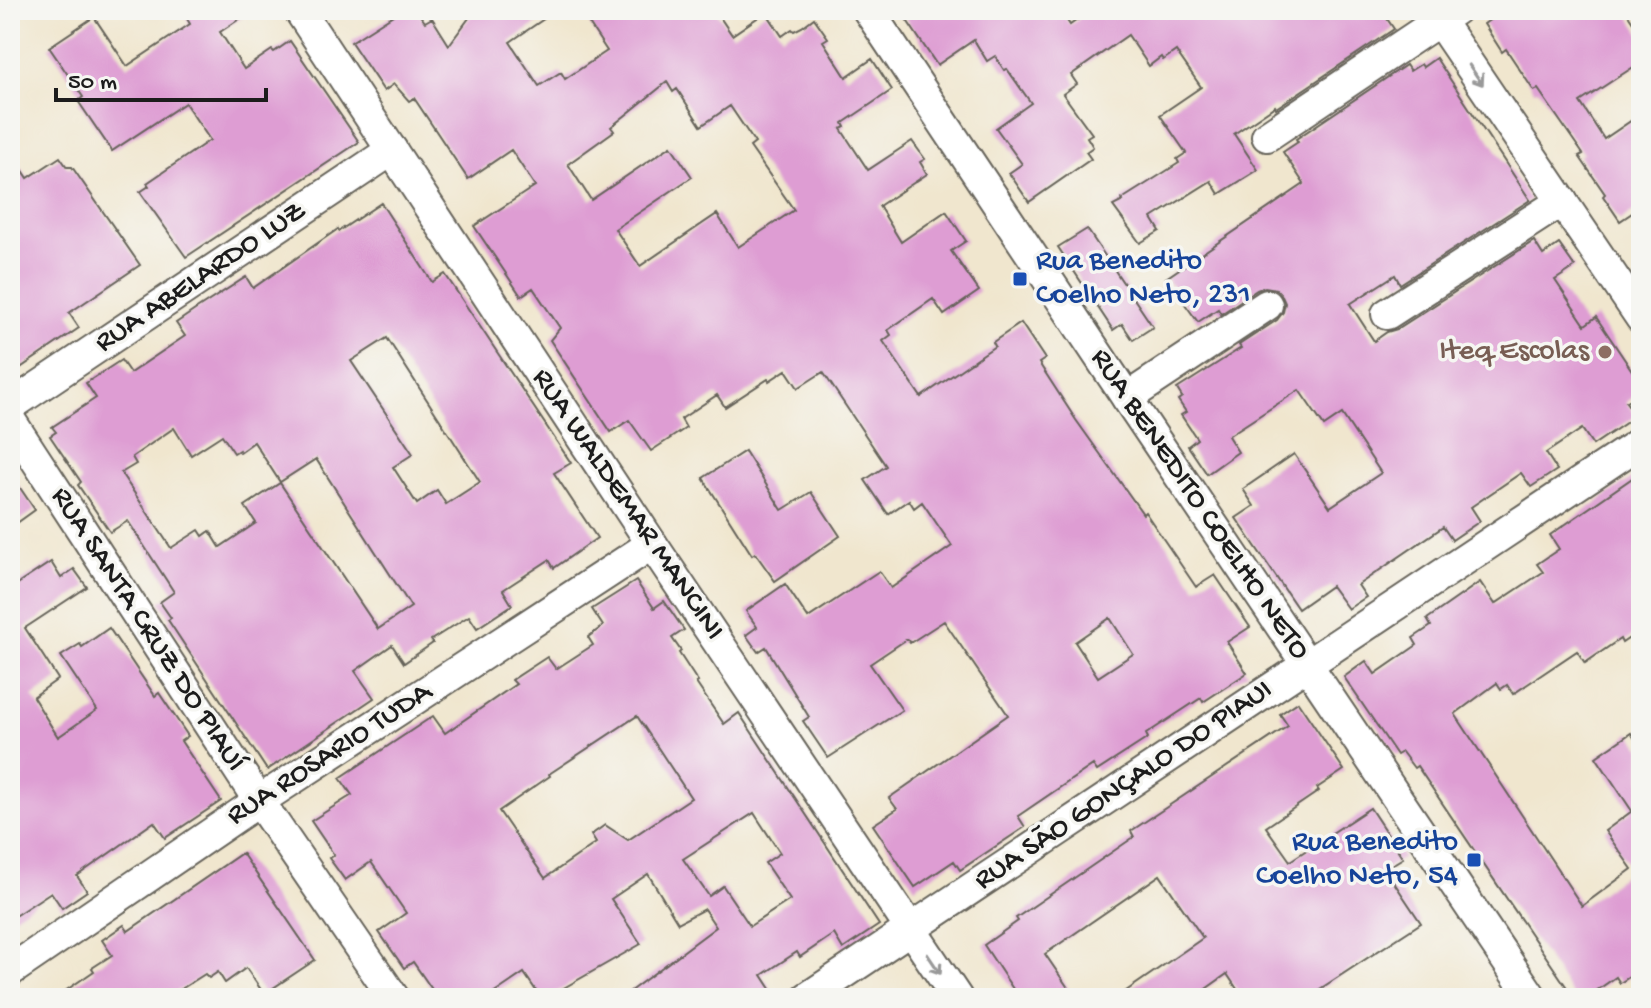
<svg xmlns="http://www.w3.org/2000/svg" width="1651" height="1008" font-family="'Gochi Hand',sans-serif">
	<rect width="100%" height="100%" fill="#f6f6f2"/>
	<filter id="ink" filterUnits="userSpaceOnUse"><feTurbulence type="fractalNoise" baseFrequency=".0125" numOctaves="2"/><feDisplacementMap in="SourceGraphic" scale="16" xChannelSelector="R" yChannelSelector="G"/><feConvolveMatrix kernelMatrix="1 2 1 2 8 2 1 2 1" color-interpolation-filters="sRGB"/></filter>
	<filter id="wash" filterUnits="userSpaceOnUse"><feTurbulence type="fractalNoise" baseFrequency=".006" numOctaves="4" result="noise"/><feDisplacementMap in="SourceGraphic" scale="32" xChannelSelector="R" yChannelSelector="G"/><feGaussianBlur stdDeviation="1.8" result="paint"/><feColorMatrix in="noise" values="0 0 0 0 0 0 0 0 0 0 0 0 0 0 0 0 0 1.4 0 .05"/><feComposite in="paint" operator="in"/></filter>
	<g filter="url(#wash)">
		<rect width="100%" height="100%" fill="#f0e6ce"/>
		<g id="blocks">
			<g fill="#de9dd3" fill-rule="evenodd">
				<polygon points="182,10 253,10 220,32 244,69 272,50 274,52 290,41 359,142 186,257 140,192 149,186 147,183 210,140 185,103 112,151 78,101 83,97 49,47 94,17 127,66 190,24"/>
				<path d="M401,10H416L425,22L432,18L449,45L475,10H557L510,42L539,86L561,72L565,79L607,51L580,10H715L732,35L766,12L782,36L792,29L794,31L802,27L814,18L828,38L823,41L846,77L872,59L892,90L843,123L845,127L841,129L868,170L912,141L925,159L920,162L927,174L879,206L901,242L946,211L966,241L951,251L979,291L944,315L933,299L888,330L891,335L883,341L921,397L995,346L993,342L1021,323L1045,359L1039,363L1076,420L1143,514L1145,512L1196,587L1215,575L1250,627L1227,642L1247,673L1203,702L1201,698L1146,734L1148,738L1097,771L1093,765L1018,816L1025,827L960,870L954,861L915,887L873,825L897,809L889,798L1008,715L944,621L910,643L907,639L870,664L902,710L828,758L803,721L809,717L766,647L758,652L746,635L757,627L746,611L785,584L808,618L879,571L891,588L952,546L922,502L914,508L909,500L888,514L865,480L886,466L823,372L798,388L786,370L769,381L768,379L725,407L717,395L681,419L686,428L651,451L629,420L611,432L550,340L560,328L533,288L521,296L474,226L535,186L511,150L468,179L414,98L409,101L394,84L384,91L351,42ZM667,82L673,92L677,89L701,126L730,106L755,143L750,147L794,210L738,247L717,214L640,266L615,229L692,177L671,146L591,200L568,164L614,131L611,127ZM1110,618L1133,654L1098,677L1075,642Z"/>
				<polygon points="900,10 1060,10 1070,25 1091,10 1381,10 1394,29 1276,108 1275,106 1234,134 1258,170 1219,194 1211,181 1152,218 1160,231 1140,243 1113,206 1123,201 1122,199 1179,163 1177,159 1186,153 1160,115 1201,87 1176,51 1163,60 1161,57 1149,66 1128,35 1071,75 1077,84 1063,94 1092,134 1087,137 1093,147 1086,152 1091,159 1029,202 1009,173 1022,164 996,128 1031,103 1007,69 1004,70 995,56 987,61 974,40 937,65"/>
				<polygon points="1504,10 1625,10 1641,34 1641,62 1580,102 1604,139 1641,114 1641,207 1620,221 1603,196 1605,194 1579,156 1583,154 1538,89 1534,91 1506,49 1502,52 1484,24"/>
				<polygon points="1436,58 1530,200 1400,284 1395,275 1350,304 1374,341 1387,332 1397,329 1534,241 1543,255 1559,244 1575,267 1555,280 1585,325 1596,317 1641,384 1641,392 1626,402 1636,416 1593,445 1582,429 1546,453 1557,470 1531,487 1521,473 1471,507 1480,521 1452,540 1443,527 1358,585 1366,597 1348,609 1331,586 1298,609 1236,518 1254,506 1243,489 1294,454 1330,507 1381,473 1342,414 1324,426 1299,390 1228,436 1238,452 1207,474 1188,446 1197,439 1181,415 1186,412 1178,400 1182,397 1177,389 1241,348 1239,345 1277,320 1283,312 1285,303 1281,294 1276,289 1265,287 1257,290 1221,314 1218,309 1198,322 1166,278 1304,184 1283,152 1298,142 1296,139 1406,65 1410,71 1421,64 1423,67"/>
				<polygon points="10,151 28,178 60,157 67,167 72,167 140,265 69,313 79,328 10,375"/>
				<path d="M381,203L432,282L445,274L571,463L554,473L597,538L554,568L549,560L503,590L512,605L477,628L469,616L431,640L433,643L404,663L392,645L355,671L374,698L267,770L168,620L171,618L160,602L174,592L128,521L110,532L78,485L81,482L50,436L56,432L52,427L96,398L86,383L121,360L130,373L185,336L176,323L195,310L246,277L253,288L338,229L339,231ZM387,338L480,482L446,504L437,490L417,504L393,467L413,454L351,361ZM174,428L191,455L222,435L234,453L239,450L240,452L254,442L280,482L316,459L411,607L378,629L280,483L245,506L256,523L220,547L210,531L203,536L199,530L171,548L121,473L136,464L132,457Z"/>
				<polygon points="1087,229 1153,327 1133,340 1122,324 1113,330 1058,247"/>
				<polygon points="745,451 782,510 811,492 840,536 775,581 755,553 752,555 703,478"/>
				<polygon points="1641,472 1641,630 1622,643 1620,639 1585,663 1577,651 1513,694 1507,685 1501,689 1497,683 1455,714 1582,906 1632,869 1605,831 1632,811 1596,757 1631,733 1641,748 1641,969 1620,983 1616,977 1586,998 1574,998 1417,766 1414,768 1402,752 1397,755 1344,677 1366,661 1375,674 1417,645 1413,638 1431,626 1427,619 1480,582 1495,604 1543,572 1537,564 1559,549 1550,535"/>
				<polygon points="10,473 35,510 10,528"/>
				<polygon points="51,562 61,578 74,569 87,587 25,628 58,679 33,697 58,737 97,710 61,656 80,644 82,647 109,628 155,696 159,693 188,736 181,741 221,801 165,838 154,822 77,876 87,891 62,908 51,892 10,919 10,589"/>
				<path d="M636,581L654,608L664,601L684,630L672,638L681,651L679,653L698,682L696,683L724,724L739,713L879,925L843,949L834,934L800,957L797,952L762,975L777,998H621L716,927L704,909L678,923L648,874L611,899L641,944L546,998H541L524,973L487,998H438L413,962L404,968L379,932L406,913L371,862L345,880L329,858L334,855L311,821L352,795L340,778L433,716L445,733L516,684L512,680L547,657L556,669L593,645L588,637L603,626L592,609ZM637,716L691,798L628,840L605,825L591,835L596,843L545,878L499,811L550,776L549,774ZM754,813L780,853L765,863L790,900L750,926L723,886L709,896L683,859Z"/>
				<polygon points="1298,702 1344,770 1317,788 1319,791 1266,827 1290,861 1370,808 1403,858 1385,869 1421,923 1306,998 1243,998 1227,974 1193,998 1116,998 1203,938 1160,875 1045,954 1075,998 1019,998 984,945 1018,921 1016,918 1134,837 1131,831 1288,726 1280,714"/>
				<polygon points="242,853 315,960 264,994 246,968 225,983 218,972 209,978 205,974 167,998 55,998 94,971 92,968 112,955 102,940 124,925 128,931"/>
			</g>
		</g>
	</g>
	<g filter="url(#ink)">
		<use href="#blocks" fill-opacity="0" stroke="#66635a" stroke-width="2"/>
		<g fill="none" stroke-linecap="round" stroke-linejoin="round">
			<g stroke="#66635a" stroke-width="34">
				<g id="minor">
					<polyline points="299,10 652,544 957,998"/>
					<polyline points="868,10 1127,398 1532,998"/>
					<polyline points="1432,10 1641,318"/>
					<polyline points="1267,136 1455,10"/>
					<polyline points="1387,314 1562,201"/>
					<polyline points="1127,398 1267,305"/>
					<polyline points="10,406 392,150"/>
					<polyline points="10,420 259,801 394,998"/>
					<polyline points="10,971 259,801 652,544"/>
					<polyline points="807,998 1641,442"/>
				</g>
			</g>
			<use href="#minor" stroke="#fff" stroke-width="30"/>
		</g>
		<defs><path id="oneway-shaft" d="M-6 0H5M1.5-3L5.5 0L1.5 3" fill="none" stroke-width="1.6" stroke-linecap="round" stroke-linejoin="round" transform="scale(2)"/></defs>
		<g stroke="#999">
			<use href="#oneway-shaft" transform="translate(1476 75) rotate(56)"/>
			<use href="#oneway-shaft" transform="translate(934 964) rotate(56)"/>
		</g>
	</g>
	<g fill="#1a4fb4" stroke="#f6f6f2" stroke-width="3">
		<rect x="1012" y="271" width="16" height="16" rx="4"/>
		<rect x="1466" y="852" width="16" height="16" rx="4"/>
	</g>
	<circle fill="#8d6e63" stroke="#f6f6f2" stroke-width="3" cx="1605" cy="352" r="8"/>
	<g text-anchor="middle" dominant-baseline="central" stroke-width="7" stroke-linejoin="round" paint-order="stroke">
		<g font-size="30" fill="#164399" stroke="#f6f6f2" text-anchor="start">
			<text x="1036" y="262">Rua Benedito<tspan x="1036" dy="34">Coelho Neto, 231</tspan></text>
			<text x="1458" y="843" text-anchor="end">Rua Benedito<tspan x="1458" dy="34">Coelho Neto, 54</tspan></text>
		</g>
		<g font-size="30" fill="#1c1c1c" stroke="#f6f6f2">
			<text transform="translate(201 278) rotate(-34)">RUA ABELARDO LUZ</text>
			<text transform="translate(627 505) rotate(56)">RUA WALDEMAR MANCINI</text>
			<text transform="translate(1199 505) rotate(56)">RUA BENEDITO COELHO NETO</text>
			<text transform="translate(147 630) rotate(57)">RUA SANTA CRUZ DO PIAUÍ</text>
			<text transform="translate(330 755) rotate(-33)">RUA ROSARIO TUDA</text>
			<text transform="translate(1124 786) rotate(-34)">RUA SÃO GONÇALO DO PIAUI</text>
		</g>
		<g font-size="30" fill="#785e54" stroke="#f6f6f2" text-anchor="end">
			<text x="1589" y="352">Iteq Escolas</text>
		</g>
	</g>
	<rect width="1651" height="1008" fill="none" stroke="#f6f6f2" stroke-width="40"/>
	<path d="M56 88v12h210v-12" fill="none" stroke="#1c1c1c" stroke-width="4"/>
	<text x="68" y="88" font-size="24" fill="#1c1c1c" stroke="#f6f6f2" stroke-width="6" paint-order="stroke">50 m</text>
</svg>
